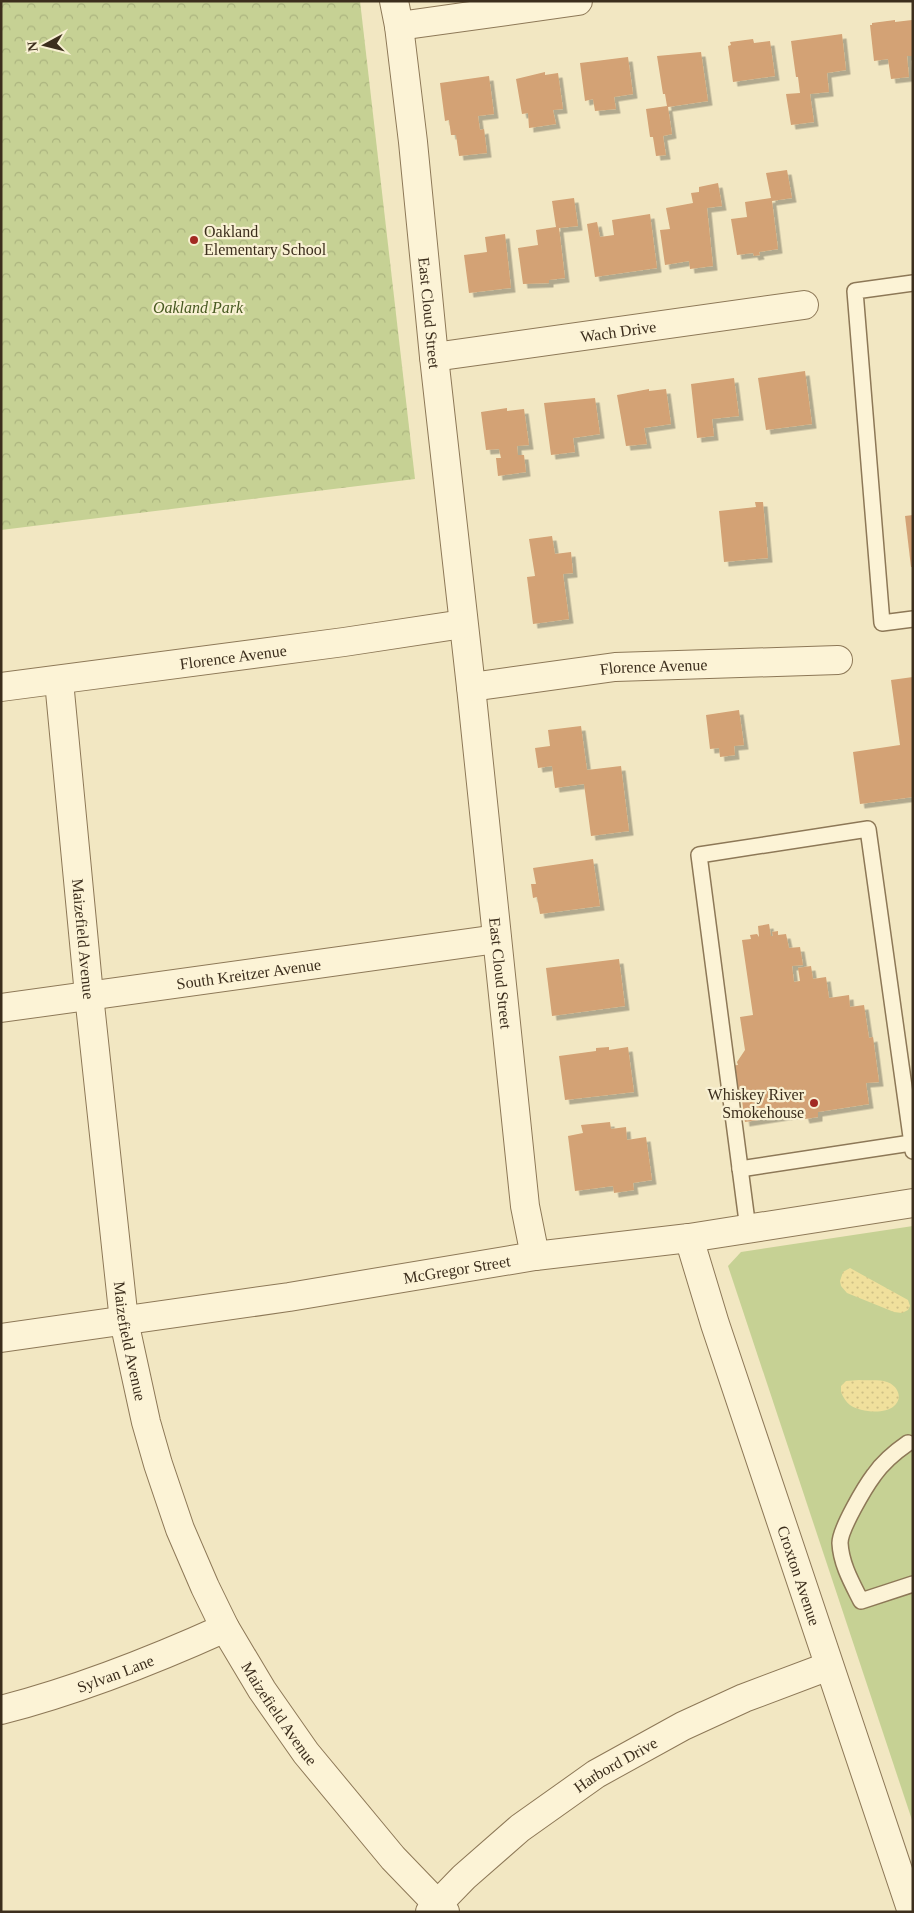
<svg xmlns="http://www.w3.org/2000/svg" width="914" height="1913" font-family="Georgia,serif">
	<defs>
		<pattern id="sand-dots" width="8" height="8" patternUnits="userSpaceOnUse" patternTransform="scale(1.25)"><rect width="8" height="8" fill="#f0e09c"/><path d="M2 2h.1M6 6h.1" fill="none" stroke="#cfc086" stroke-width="1.8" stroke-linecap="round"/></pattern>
		<pattern id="park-crowns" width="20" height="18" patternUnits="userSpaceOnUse" patternTransform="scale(1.25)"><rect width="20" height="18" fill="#c6d194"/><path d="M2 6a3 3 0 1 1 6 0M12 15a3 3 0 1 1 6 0" fill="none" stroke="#abb47f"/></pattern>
		<filter id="shadow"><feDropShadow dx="4.5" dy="4.5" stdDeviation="0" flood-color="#0004"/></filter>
	</defs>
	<rect width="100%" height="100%" fill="#f2e7c2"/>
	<polygon fill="#c6d194" points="913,1226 913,1823 728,1266 741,1252"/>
	<g fill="url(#sand-dots)">
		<polygon points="850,1268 908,1300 910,1306 908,1310 902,1313 894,1312 847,1293 841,1286 840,1281 843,1272"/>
		<path d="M859,1380C868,1381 878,1379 887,1382C897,1385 904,1398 894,1406C884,1415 860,1412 850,1405C846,1402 843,1397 841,1392V1386L846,1381Z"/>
	</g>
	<polygon fill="url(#park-crowns)" points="1,1 360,1 415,479 1,530"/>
	<g fill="#d3a274" filter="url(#shadow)">
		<polygon points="895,20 895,22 912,20 913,56 907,56 909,77 891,79 888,59 874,61 870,25 872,25 872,23"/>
		<polygon points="842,34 846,70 827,73 829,92 810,94 814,122 791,125 786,94 800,93 798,77 796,77 791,41"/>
		<polygon points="753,39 754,43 770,41 775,76 733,82 728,46 731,45 730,42"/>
		<polygon points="701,52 708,101 668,107 672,134 663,136 666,155 656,156 653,137 650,137 646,109 667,106 665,94 663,94 657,56"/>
		<polygon points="628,57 633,94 614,97 616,109 595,111 593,99 585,101 580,63"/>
		<polygon points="545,72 545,75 558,73 563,109 553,110 556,124 529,128 528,113 522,114 516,79"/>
		<polygon points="489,76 494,114 478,116 480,130 484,129 487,153 459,156 456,135 451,135 449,120 445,121 440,83"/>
		<polygon points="787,170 792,198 772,201 778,249 759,252 760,255 754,256 753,253 737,255 731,219 747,217 745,202 771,198 766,173"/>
		<polygon points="718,183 722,206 707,208 713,266 690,269 689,261 665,265 660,230 670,229 666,208 693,203 691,193 699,192 699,187"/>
		<polygon points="574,198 578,226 559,228 565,278 549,280 549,283 523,284 518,248 538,245 536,230 556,227 552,201"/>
		<polygon points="650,214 657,268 595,277 587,224 597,222 600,237 614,235 612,220"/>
		<polygon points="505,234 511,288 469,293 464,255 487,252 485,237"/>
		<polygon points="805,371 812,424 766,430 758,378"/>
		<polygon points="734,378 739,416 712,419 714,436 697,438 691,384"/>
		<polygon points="649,389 649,391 666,389 671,424 644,428 647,444 626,446 617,395"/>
		<polygon points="595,398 600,434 573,438 575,452 551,455 544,403"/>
		<polygon points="507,408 507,411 524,409 529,445 517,446 518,455 524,455 526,472 498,476 496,458 501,458 499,449 486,450 481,412"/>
		<polygon points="755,502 763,502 768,558 724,562 719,511 756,507"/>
		<polygon points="913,515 913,567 911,567 905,516"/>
		<polygon points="552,536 555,554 571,552 573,573 563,574 569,619 533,624 527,577 535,576 529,539"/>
		<polygon points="913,677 913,797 860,804 853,752 900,745 891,680"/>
		<polygon points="739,710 744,745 734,746 735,755 720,757 719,748 710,749 706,715"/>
		<polygon points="581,726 587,770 621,766 629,831 591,836 584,784 555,788 552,766 538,768 535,748 550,746 548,730"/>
		<polygon points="593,859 600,906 540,914 537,897 533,898 531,884 536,884 533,868"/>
		<polygon points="769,924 771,936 773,936 772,932 778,931 778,935 786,934 789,948 800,947 803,965 792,966 794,982 800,981 798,968 811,966 813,979 826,977 829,998 849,995 850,1007 864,1005 869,1038 873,1037 879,1082 866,1083 869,1104 818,1112 818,1117 805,1119 803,1113 745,1122 741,1093 733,1094 728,1066 738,1065 737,1062 745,1050 740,1017 753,1015 742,940 751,939 750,935 757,934 759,937 758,926"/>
		<polygon points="619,959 625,1006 552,1016 546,968"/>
		<polygon points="609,1047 609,1050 628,1047 634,1092 565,1100 559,1056 596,1051 596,1048"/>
		<polygon points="610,1122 611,1129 626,1127 627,1140 646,1137 652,1180 633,1183 634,1190 614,1193 613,1186 575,1191 568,1136 583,1133 581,1125"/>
	</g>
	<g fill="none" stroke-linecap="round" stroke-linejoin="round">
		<g stroke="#8d7857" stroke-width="18">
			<g id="service">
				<polyline points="913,283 855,291 882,623 913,619"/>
				<polyline points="740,1169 911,1143"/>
				<polyline points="748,1229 699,855 868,829 913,1151"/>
				<path d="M908,1443C895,1452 883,1462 874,1475C865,1487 840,1529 840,1543C841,1564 852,1583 861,1601L913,1584"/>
			</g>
		</g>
		<g stroke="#8d7857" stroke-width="30">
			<g id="minor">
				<path id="s1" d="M394,1L399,26L413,142L434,357L471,687L525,1206L535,1256"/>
				<polyline points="399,26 578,1"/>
				<path id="s2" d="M434,357L804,305"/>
				<path id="s3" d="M59,681L89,995L124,1321L146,1422L158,1464L180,1529L205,1587L225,1628L262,1690L306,1753L393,1858L445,1912"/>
				<path id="s4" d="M1,687L344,642L463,624"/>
				<path id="s5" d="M471,687L615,667L838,660"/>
				<path id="s6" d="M1,1008L497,939"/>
				<path id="s7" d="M689,1238L715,1324L912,1912"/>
				<path id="s8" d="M1,1338L289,1297L535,1256L689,1238L913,1203"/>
				<path id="s9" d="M1,1710C79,1690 152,1661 225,1628"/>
				<path id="s10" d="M430,1912L464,1877L520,1828L596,1774L683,1726L744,1698L829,1666"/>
			</g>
		</g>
		<use href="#service" stroke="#fcf3d6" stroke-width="15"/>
		<use href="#minor" stroke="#fcf3d6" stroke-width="28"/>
	</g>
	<g fill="#a22a22" stroke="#f8f0d2" stroke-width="2">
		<circle cx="194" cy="240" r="5"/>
		<circle cx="814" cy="1103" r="5"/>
	</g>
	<g text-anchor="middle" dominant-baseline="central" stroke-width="4.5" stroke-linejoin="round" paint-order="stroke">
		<g font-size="16" fill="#3c2e1d" stroke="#f8f0d2" text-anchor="start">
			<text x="204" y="231">Oakland<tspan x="204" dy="18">Elementary School</tspan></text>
			<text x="804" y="1094" text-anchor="end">Whiskey River<tspan x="804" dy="18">Smokehouse</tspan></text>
		</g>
		<g font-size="16" font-style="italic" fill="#485a21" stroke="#f8f0d2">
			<text x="198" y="307">Oakland Park</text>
		</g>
		<g font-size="16" fill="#3c2e1d" stroke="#f8f0d2">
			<text stroke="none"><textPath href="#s1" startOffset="314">East Cloud Street</textPath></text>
			<text stroke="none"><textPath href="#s2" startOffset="186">Wach Drive</textPath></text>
			<text stroke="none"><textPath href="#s4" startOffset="234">Florence Avenue</textPath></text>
			<text stroke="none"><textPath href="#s5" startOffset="184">Florence Avenue</textPath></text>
			<text stroke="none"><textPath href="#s3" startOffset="259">Maizefield Avenue</textPath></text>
			<text stroke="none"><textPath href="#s1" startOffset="978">East Cloud Street</textPath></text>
			<text stroke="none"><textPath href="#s6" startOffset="250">South Kreitzer Avenue</textPath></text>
			<text stroke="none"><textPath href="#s8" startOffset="461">McGregor Street</textPath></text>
			<text stroke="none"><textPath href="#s3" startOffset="664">Maizefield Avenue</textPath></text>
			<text stroke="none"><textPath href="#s7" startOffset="355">Croxton Avenue</textPath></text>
			<text stroke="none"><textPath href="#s9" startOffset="120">Sylvan Lane</textPath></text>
			<text stroke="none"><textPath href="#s3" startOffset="1069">Maizefield Avenue</textPath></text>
			<text stroke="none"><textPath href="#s10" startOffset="238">Harbord Drive</textPath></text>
		</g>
	</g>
	<rect width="914" height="1913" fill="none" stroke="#3c2e1d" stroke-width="5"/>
	<g transform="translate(45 45) rotate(263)" stroke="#f8f0d2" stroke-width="4" paint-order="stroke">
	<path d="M0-4L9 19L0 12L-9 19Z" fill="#3c2e1d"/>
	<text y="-8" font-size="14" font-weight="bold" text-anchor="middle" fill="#3c2e1d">N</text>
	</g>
</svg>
